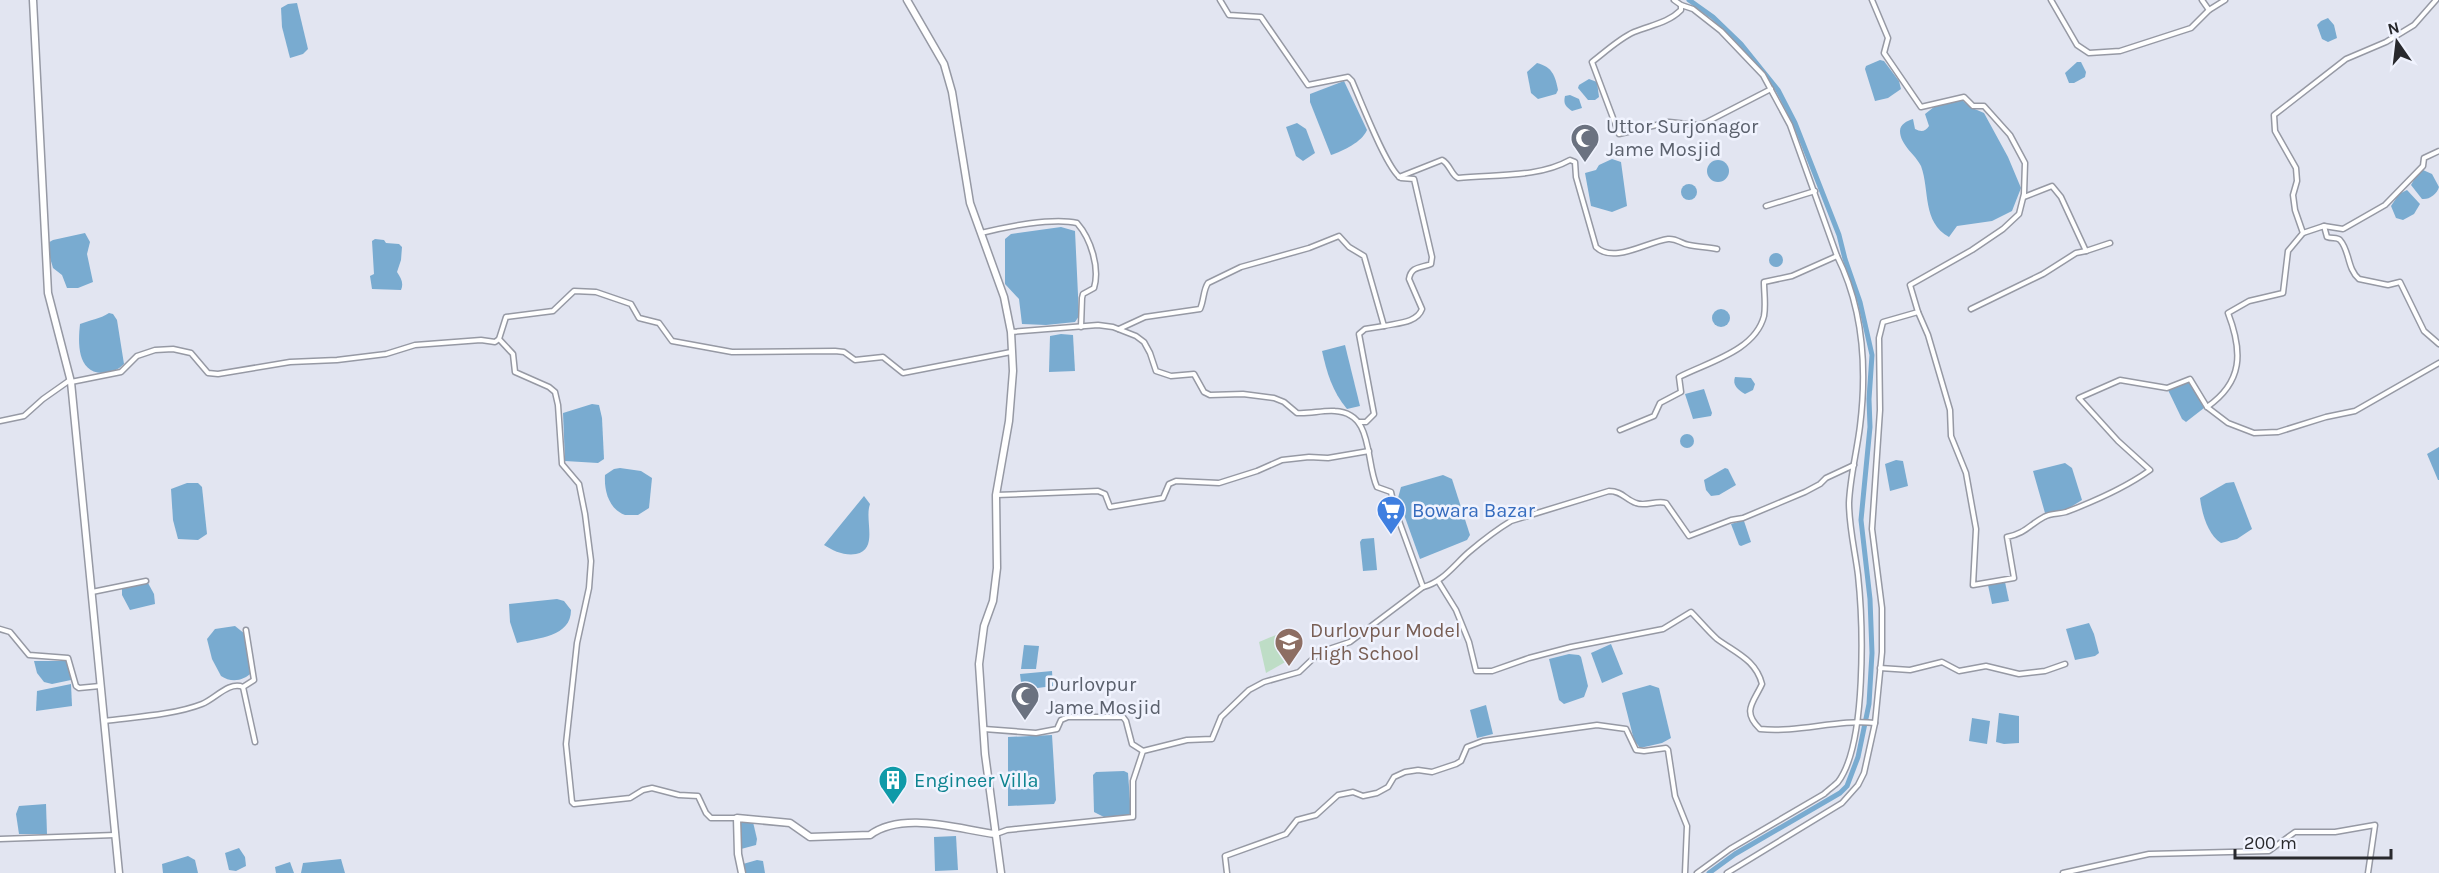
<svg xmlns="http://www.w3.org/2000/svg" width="2439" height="873" font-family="Karla,sans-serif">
	<rect width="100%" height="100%" fill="#e2e5f1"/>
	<polygon fill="#beddc6" points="1288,630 1294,657 1266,673 1259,642"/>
	<g fill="#79abd0">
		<polygon points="297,3 308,49 303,54 290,58 282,27 281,8 288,4"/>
		<polygon points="2328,18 2334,25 2337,38 2328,42 2322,39 2317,25 2321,21"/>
		<polygon points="1880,60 1884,61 1899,81 1901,89 1888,98 1875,101 1865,69 1866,66"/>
		<polygon points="2077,62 2081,62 2086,72 2085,77 2074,83 2069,83 2065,73"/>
		<path d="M1537,63C1552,67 1555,75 1558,90L1556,94L1538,99L1531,93L1527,72Z"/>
		<polygon points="1589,79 1597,82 1599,97 1595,100 1588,100 1578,88 1579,85"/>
		<path d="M1344,81L1367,130C1362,142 1343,151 1331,155L1310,102V94Z"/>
		<path d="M1570,95L1579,99L1582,108L1572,111C1566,107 1563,104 1565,96Z"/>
		<path d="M1961,99L1970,107L1984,113L2008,157L2021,188L2012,211L1992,221L1957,226L1949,237C1922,222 1930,191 1921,166C1916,155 1900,145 1900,131C1900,124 1907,121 1913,119L1915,129C1921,132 1925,132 1929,126L1925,114L1934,107Z"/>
		<polygon points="1297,123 1306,129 1315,153 1303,161 1296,156 1286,127"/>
		<polygon points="1612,159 1621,162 1627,206 1612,212 1591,206 1585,173 1596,170 1599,165"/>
		<circle cx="1718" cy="171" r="11"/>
		<path d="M2423,170L2432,174L2439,187C2437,194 2429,200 2422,199L2411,185L2416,176Z"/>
		<circle cx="1689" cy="192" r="8"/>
		<polygon points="2407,190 2420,204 2414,214 2403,220 2396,218 2391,206 2399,194"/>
		<polygon points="1061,227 1075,231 1079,316 1075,322 1046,325 1022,324 1019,299 1005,284 1005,239 1011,234"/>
		<polygon points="85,233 90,242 87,254 93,282 78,288 67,288 62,275 53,268 46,244 53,240"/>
		<path d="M375,239L384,240L386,243L399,244L402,247L401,260L397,272C401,278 404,283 401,290L372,289L370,276L374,274L372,241Z"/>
		<circle cx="1776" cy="260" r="7"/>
		<circle cx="1721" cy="318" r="9"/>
		<path d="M109,313L113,314L117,320L124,364C118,370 111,373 102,373C77,372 78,343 80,324C90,320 100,319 109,313Z"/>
		<polygon points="1061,334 1073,335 1075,371 1049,372 1050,336"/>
		<path d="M1345,345L1360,406L1347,409C1332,391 1327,373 1322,351Z"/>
		<path d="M1735,377L1751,378L1755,384L1753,390L1745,394C1738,390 1732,385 1735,377Z"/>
		<polygon points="2190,381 2204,408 2186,422 2182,419 2168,390"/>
		<polygon points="1704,389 1712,413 1711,416 1693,419 1685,394"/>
		<polygon points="592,404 599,405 602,418 604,459 598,463 565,461 563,413"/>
		<circle cx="1687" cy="441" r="7"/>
		<polygon points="2439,447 2439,480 2438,480 2427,454"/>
		<polygon points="1896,460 1903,461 1908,486 1890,491 1885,464"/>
		<polygon points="2065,463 2072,468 2082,500 2066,510 2045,513 2033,471"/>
		<path d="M620,468L641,471L652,478L649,508L638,515H625C609,509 604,491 605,475L614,469Z"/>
		<polygon points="1725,468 1728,469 1736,485 1719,495 1711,496 1706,490 1704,480"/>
		<polygon points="1443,475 1452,479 1470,535 1467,540 1420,559 1398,498 1401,487"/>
		<path d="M2234,482L2252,529L2237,539L2221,543C2208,535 2202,514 2200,498L2226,483Z"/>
		<polygon points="187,483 198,483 202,487 207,534 198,540 178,539 173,520 171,489"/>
		<path d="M864,496L870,504C864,520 879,549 856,554C845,556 833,551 824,545Z"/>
		<polygon points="1741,521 1744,521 1751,542 1741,546 1739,545 1731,524"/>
		<polygon points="1374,538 1377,570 1363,571 1360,542 1362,539"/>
		<polygon points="2005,582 2009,601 1992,604 1988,585"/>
		<polygon points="148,583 154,594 155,604 130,610 122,595 122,588"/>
		<path d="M557,599L564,601L571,610C571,637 538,638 517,643L510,622L509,604Z"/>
		<polygon points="2089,623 2094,634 2099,653 2095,656 2075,660 2066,629"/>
		<path d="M235,626L245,634L252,672C244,681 231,683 221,676L212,659L207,639L215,629Z"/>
		<polygon points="1611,644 1623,674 1602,683 1591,653"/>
		<polygon points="1024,645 1039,646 1036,669 1021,669"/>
		<polygon points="1569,654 1579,655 1581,657 1588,686 1584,697 1564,704 1559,700 1549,659"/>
		<polygon points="34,661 67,661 73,676 71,680 52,684 44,682 37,673"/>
		<polygon points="1052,671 1053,686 1022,690 1020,674"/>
		<polygon points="71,684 72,706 36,711 37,691"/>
		<polygon points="1650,685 1659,688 1671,738 1662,743 1640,748 1634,740 1622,693"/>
		<polygon points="1486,705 1493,734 1477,738 1470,710"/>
		<polygon points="1999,713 2019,716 2019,743 2004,744 1996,742"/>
		<polygon points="1972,718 1990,721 1987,744 1969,741"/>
		<polygon points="1052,735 1056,800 1054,804 1008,806 1008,737"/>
		<polygon points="1124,771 1128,773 1131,815 1104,817 1094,812 1093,775 1096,772"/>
		<polygon points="46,804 47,834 19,834 16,814 19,806"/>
		<polygon points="753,822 757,839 756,845 741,849 740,823"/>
		<polygon points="956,836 958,870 935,871 934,837"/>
		<polygon points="239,848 245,857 246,866 236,871 229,870 225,853"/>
		<polygon points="188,856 195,860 198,873 163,873 162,864"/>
		<polygon points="341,859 345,873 301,873 303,863"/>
		<polygon points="757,860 763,861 765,873 745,873 743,864"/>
		<polygon points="290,862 294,873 276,873 275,867"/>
	</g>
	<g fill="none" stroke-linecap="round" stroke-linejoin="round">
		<polyline stroke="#79abd0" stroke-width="5" points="1689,0 1713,17 1741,44 1778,90 1795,123 1839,235 1845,259 1860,302 1872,355 1869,399 1870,427 1861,520 1870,599 1872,653 1869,704 1858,757 1847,786 1840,793 1735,854 1709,873"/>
		<g stroke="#9699a4" stroke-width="7">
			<g id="street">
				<path d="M1674,0L1681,5V10C1668,23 1651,25 1634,32C1620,38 1605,52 1592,62L1619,134L1669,122L1697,125L1705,123L1771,89"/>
				<polyline points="2051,0 2077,45 2089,53 2120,51 2191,28 2209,10 2225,0"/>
				<polyline points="2202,0 2209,10"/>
				<path d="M2436,0L2414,25L2386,42L2346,59L2274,115L2275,131L2296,168L2297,181L2293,195L2295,210L2303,233L2324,226L2327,237C2332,239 2337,237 2340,240C2350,251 2347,269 2359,279L2388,285L2400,282L2424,331L2439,344"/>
				<path d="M1681,5L1693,9L1721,31L1763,75L1790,125L1837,256C1863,308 1867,369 1860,426C1857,451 1850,477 1849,503C1849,527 1855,551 1858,575C1863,622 1867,744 1838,782C1834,786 1828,790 1824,794L1730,849L1697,873"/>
				<path d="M1399,177L1442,160C1450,164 1451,175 1458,178C1495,174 1538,178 1570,160L1575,162L1576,177L1596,247C1614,264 1646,242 1668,239C1677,238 1681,244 1689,245C1699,247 1708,247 1717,249"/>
				<polyline points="2024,197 2052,186 2061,197 2086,251 2110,243"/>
				<polyline points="1766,206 1815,191"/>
				<polyline points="2324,226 2343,229 2385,205 2423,166 2424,158 2439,151"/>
				<path d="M981,233C1005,227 1053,217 1077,223C1091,239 1100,268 1094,288L1083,294L1082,298L1081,327"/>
				<polyline points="1971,309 2043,274 2076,253 2086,251"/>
				<path d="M1918,312L1928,335L1950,410L1951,436L1966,473L1976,529L1973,585L2014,578L2007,537C2026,533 2029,525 2044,517C2050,513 2059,514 2066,512C2095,501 2125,488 2150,470L2118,441L2079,398L2120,380L2167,388L2190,379L2207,407L2228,423L2254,433L2278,432L2326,417L2355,411L2439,363"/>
				<path d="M1119,329L1145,317L1200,309C1204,301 1203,290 1208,283L1241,267L1309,248L1339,236L1349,247L1364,256L1384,326C1397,323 1417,323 1422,309L1409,279C1411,266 1421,268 1431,264L1432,257L1414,179L1401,178C1387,170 1360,99 1352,81L1348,77L1308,85L1261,17L1229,15L1220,0"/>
				<polyline points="499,339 513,354 515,372 549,387 555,392 558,405 562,464 579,484 585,514 591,561 589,588 577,643 566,744 572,802 574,804 630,798 643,790 652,788 679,795 698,796 706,813 711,818 737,818"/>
				<polyline points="71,382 121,372 137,356 155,350 173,349 191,353 208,373 218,374 290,362 337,360 386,354 415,345 481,340 495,342 499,339 506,317 553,311 574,291 596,292 631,304 639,318 659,323 672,341 732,352 835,351 844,352 855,360 883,357 903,373 1011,352"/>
				<path d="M2207,407C2243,382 2243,352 2228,313L2249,301L2283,293L2288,251L2303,233"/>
				<polyline points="0,421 24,416 43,399 70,380"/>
				<polyline points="1359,422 1366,422 1374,414 1359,334 1365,329 1384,326"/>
				<path d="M1620,430L1654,416L1660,403L1681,392L1679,377C1708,362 1755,351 1764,316C1766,305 1764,293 1764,282L1792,276L1837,256"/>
				<polyline points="996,495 1098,491 1105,494 1110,507 1163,498 1169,484 1176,481 1219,483 1257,471 1282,460 1309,457 1328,458 1369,451"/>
				<path d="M1438,581L1456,610L1469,642L1476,671H1492L1529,658L1571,647L1663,629L1691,612C1700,621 1708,631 1717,639C1736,653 1756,660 1762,684C1754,702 1741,711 1760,729C1799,733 1837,719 1875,723"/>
				<path d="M1423,587C1443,582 1454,565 1469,552C1482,541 1496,530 1511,521L1609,491C1622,491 1626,500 1636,503C1645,507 1656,500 1666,503L1689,536L1731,520L1743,518L1805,492L1820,484L1826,478L1854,465"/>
				<polyline points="92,592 146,581"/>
				<polyline points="0,629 10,632 29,655 68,658 76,686 79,688 100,686"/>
				<polyline points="1880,668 1910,670 1942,662 1959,671 1986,666 2019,674 2045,671 2065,664"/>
				<polyline points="243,687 254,680 246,630"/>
				<path d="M104,721C134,717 174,715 202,704C215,699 229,681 243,687L255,742"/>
				<polyline points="984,729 1036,733 1057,729 1061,720 1068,717 1123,717 1126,721 1132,744 1143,751"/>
				<path d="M996,834L1007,830L1133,817V781L1143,751L1187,740L1212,739L1221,717L1249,690L1264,682L1299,672L1320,652L1350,642L1423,587L1395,510L1391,492L1377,487C1365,461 1374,413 1335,411C1322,410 1310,414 1297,413L1284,402L1274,398L1243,394L1210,395L1204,392L1194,374L1171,376L1156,371L1150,353L1144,342L1136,336L1113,327L1098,325L1011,332"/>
				<polyline points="0,839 115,835"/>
				<polyline points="1227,873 1225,856 1286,834 1297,820 1316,815 1338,795 1353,792 1363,796 1377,793 1388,787 1394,777 1405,772 1418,770 1432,772 1456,764 1461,761 1467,747 1483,741 1597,725 1626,729 1636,750 1644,751 1666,748 1668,750 1675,796 1687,826 1685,873"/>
				<polyline points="1727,873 1842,803 1858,785 1864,773 1875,723 1882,652 1882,608 1872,529 1880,410 1879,338 1883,322 1918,312 1910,285 1972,250 2003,229 2019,214 2024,194 2025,163 2010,135 1984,106 1973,106 1964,97 1921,107 1884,53 1888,38 1872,0"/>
				<polyline points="2063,873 2149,854 2269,851 2295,832 2335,832 2375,825 2368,873"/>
			</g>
		</g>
		<g stroke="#9699a4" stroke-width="9">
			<g id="secondary">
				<polyline points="33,0 48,293 71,382 119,873"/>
				<polyline points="907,0 944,64 952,92 970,203 1004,297 1011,332 1013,371 1009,421 996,495 997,568 993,601 984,626 979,664 985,754 1001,873"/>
				<path d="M742,873L738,854L737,818L790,823L810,837L870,835C903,811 957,829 995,834"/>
			</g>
		</g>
		<use href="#street" stroke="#fff" stroke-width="4"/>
		<use href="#secondary" stroke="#fff" stroke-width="6"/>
	</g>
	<defs>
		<g id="mosque-pin" transform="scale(1.5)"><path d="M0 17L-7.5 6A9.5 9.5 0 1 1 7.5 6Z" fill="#6b7280" stroke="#f0f3fe"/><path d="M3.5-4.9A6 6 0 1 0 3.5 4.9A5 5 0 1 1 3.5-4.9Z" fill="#fff"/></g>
		<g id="supermarket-pin" transform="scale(1.5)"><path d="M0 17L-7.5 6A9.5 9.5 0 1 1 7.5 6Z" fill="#3f7fe0" stroke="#f0f3fe"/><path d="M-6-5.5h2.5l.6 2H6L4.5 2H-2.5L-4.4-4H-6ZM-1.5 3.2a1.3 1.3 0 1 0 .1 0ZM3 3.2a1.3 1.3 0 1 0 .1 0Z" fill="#fff"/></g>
		<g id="school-pin" transform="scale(1.5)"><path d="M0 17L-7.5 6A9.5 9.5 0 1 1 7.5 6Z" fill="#8d6e63" stroke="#f0f3fe"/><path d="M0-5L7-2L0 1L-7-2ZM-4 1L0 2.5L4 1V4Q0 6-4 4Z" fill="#fff"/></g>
		<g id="building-pin" transform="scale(1.5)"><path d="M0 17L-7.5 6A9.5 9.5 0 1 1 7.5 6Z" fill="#0f9aa8" stroke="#f0f3fe"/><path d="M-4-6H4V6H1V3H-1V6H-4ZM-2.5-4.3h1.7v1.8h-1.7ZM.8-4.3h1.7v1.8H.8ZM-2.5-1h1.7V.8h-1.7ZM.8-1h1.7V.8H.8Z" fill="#fff"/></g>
	</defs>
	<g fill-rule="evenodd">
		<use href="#mosque-pin" x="1585" y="138"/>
		<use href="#supermarket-pin" x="1391" y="510"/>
		<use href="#school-pin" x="1289" y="642"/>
		<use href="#mosque-pin" x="1025" y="696"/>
		<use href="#building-pin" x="893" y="780"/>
	</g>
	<g text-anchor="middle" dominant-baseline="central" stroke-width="5" stroke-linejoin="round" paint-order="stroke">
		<g font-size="20" fill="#5b616d" stroke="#f0f3fe" text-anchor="start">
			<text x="1606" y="126">Uttor Surjonagor<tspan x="1606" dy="23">Jame Mosjid</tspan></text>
			<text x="1046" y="684">Durlovpur<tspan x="1046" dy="23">Jame Mosjid</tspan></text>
		</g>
		<g font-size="20" fill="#366cbe" stroke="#f0f3fe" text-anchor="start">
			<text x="1412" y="510">Bowara Bazar</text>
		</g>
		<g font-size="20" fill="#785e54" stroke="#f0f3fe" text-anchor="start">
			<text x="1310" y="630">Durlovpur Model<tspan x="1310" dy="23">High School</tspan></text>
		</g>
		<g font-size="20" fill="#0d838f" stroke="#f0f3fe" text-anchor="start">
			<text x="914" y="780">Engineer Villa</text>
		</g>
	</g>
	<g transform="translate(2397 42) rotate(346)" stroke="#f0f3fe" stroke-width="4.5" paint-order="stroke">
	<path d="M0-4.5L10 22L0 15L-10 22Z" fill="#28292d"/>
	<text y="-9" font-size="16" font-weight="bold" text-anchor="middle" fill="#28292d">N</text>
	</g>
	<path d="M2235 849v9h156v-9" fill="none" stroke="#28292d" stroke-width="3"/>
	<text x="2244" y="849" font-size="18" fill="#28292d" stroke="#f0f3fe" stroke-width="4.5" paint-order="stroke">200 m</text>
</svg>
